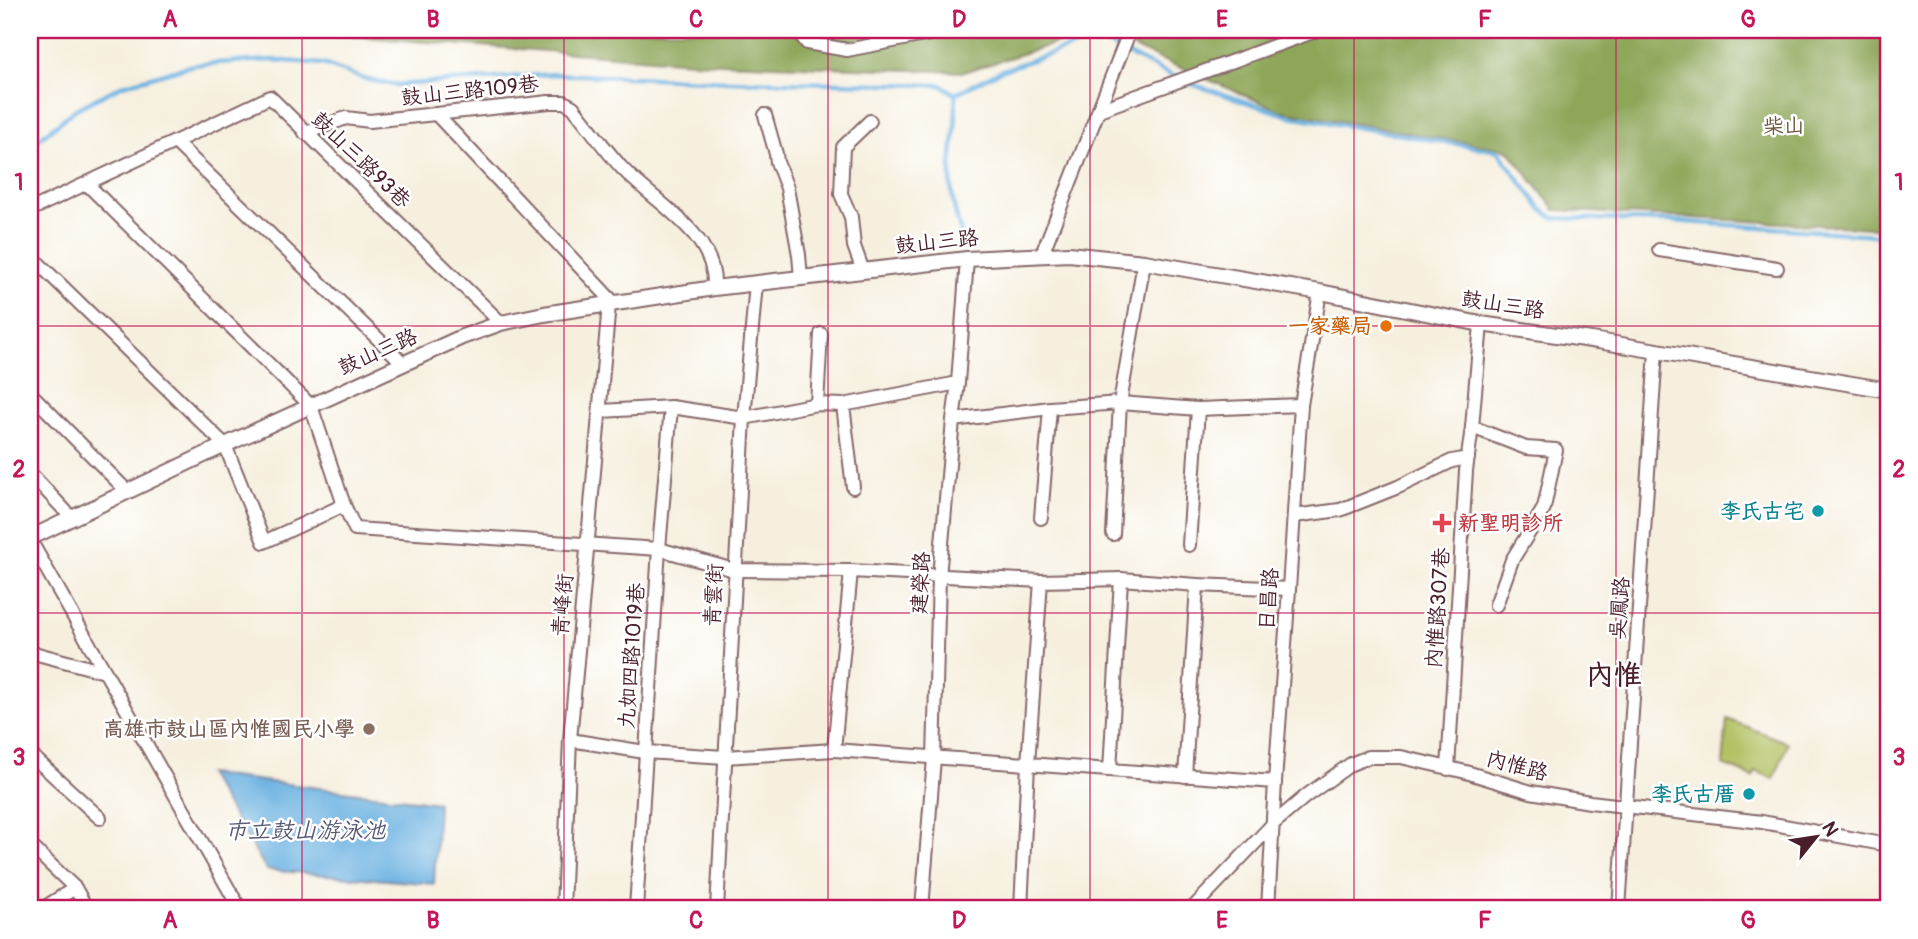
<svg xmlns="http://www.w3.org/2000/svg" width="1918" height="939" font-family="Pangolin,'LXGW WenKai TC',sans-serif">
	<rect width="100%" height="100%" fill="#fff"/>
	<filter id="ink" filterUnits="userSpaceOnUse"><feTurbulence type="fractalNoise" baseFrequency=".0143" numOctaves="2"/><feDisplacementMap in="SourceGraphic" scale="14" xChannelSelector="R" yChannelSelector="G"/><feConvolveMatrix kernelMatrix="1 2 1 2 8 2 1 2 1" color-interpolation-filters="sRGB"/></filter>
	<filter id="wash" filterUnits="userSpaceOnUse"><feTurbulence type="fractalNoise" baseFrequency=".00686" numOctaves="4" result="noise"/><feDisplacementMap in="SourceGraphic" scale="28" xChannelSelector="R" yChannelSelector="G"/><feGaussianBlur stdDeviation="1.57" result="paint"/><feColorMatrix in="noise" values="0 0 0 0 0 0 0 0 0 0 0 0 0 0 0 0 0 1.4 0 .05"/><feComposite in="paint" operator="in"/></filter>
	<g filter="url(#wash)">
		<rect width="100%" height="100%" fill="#f6efde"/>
		<polygon fill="#b2c062" stroke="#7e7046" stroke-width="2" points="1727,719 1788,743 1774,779 1756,771 1753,777 1723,765"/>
		<polygon fill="#8da658" stroke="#6c6242" stroke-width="2" points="268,30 1888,30 1888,229 1555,210 1508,150 1281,111 1095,31 964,72 691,62"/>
		<polygon fill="#69b0e0" stroke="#5a6886" stroke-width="2" points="207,774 438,803 434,884 267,870"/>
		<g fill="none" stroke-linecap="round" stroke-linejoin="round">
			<g stroke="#69b0e0" stroke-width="4.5">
				<polyline points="1185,82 1289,116 1498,151 1541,209 1554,218 1671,221 1888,236"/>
				<path d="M955,94C958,122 953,139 951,166C950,190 955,216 963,238"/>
				<polyline points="30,146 76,109 123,85 193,65 231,62 273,60 323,64 368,80 396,85 553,74 728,81 941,85 955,94 1000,71 1070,47 1101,41 1177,78"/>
			</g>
		</g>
	</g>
	<g filter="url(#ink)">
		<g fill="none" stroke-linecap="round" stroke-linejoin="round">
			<g stroke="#86686a" stroke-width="16">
				<g id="minor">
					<polyline points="797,30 807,43 847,50 950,30"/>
					<polyline points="1099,110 1318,30"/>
					<polyline points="437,115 614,303"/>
					<polyline points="765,115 776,154 777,162 787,188 799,255 801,278"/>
					<path d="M305,133L346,118L370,121L549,102H564L573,107C589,127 604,148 621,167C654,203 717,233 714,288"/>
					<polyline points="175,142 404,364"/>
					<polyline points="87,184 311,406 344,505 355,529 659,549 734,570 851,571 1041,581 1121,579 1197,585"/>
					<polyline points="30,210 270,97 501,323"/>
					<polyline points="1659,250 1777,268"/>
					<polyline points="1042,254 1130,30"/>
					<polyline points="30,255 225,445 264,542 344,505"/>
					<polyline points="863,271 854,246 851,217 841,194 843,147 870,121"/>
					<polyline points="30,393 127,491"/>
					<polyline points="817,404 821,334"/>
					<polyline points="843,405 853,487"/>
					<polyline points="601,411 671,407 744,418 817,404 843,405 958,383"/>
					<polyline points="953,420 1050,408 1120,403 1198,409 1301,405"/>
					<polyline points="1472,427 1526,448 1556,450 1544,508 1512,560 1496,605"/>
					<polyline points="30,473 71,517"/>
					<polyline points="1294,516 1340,510 1398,487 1452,461 1468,458"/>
					<polyline points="1041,518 1050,408"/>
					<polyline points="1113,534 1120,403 1144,262"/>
					<polyline points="30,540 240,909"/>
					<polyline points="1189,545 1198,409"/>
					<polyline points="851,571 834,750 1275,782"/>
					<polyline points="30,652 105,672"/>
					<polyline points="570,740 645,752 725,757 834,750"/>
					<polyline points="30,754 100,818"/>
					<polyline points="1448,769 1466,471 1472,427 1481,324"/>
					<polyline points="1110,770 1121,579"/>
					<polyline points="1185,776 1197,585 1289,589"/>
					<polyline points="30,845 75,888 87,909"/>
					<polyline points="42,909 75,888"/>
					<polyline points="563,909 570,740 609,304"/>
					<polyline points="636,909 659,549 671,407"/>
					<polyline points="717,909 744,418 756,283"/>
					<polyline points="922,909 934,758 939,577 953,420 958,383 967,259"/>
					<polyline points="1021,909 1028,764 1041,581"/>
					<polyline points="1192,909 1273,824 1306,796 1351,764 1368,757 1401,757 1466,772 1531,792 1590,802 1762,822 1888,845"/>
					<polyline points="1268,909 1275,782 1289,589 1301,405 1320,292"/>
					<polyline points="1619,909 1656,351"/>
				</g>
			</g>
			<g stroke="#86686a" stroke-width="18">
				<g id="tertiary">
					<polyline points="30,538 225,445 462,337 501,323 544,314 714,288 967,259 1069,254 1144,262 1320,292 1481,324 1598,341 1888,390"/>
					<polyline points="239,909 280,909"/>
				</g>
			</g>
			<use href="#minor" stroke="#fff" stroke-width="12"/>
			<use href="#tertiary" stroke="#fff" stroke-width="14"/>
		</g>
	</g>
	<path fill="none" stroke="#c2185b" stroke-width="2" stroke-opacity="0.55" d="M302,30V909M564,30V909M828,30V909M1090,30V909M1354,30V909M1616,30V909M30,326H1888M30,613H1888"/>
	<circle fill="#e8710a" stroke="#fff" stroke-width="2.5" cx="1386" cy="326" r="7"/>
	<g fill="#0f9aa8" stroke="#fff" stroke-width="2.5">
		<circle cx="1818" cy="511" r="7"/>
		<circle cx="1749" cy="794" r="7"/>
	</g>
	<path fill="#e0444e" stroke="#fff" stroke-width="2.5" d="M1438.5 512.5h7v7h7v7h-7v7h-7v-7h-7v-7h7z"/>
	<circle fill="#8d6e63" stroke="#fff" stroke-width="2.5" cx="369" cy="729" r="7"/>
	<g text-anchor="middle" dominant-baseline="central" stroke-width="5" stroke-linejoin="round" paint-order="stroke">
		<g font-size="21" fill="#4a1f2b" stroke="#fff">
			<text transform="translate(470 91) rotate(-6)">鼓山三路109巷</text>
			<text transform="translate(361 160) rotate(44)">鼓山三路93巷</text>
			<text transform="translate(937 242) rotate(-6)">鼓山三路</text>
			<text transform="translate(1503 305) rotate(9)">鼓山三路</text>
			<text transform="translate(378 352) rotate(-24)">鼓山三路</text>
			<text transform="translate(921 583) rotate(-87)">建榮路</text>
			<text transform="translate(714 595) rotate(-87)">青雲街</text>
			<text transform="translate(1269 599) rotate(-86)">日昌路</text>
			<text transform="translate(563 605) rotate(-85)">青峰街</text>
			<text transform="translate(1438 608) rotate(-86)">內惟路307巷</text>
			<text transform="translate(1620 608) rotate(-86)">吳鳳路</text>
			<text transform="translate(632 656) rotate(-86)">九如四路1019巷</text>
			<text transform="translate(1517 766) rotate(15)">內惟路</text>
		</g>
		<g font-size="21" fill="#6e573e" stroke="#fff">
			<text x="1784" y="126">柴山</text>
		</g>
		<g font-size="21" font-weight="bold" fill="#c56008" stroke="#fff" text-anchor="end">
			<text x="1372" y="326">一家藥局</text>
		</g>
		<g font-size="21" font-weight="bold" fill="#0d838f" stroke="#fff" text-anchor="end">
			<text x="1804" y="511">李氏古宅</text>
			<text x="1735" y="794">李氏古厝</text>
		</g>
		<g font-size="21" font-weight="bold" fill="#be3a42" stroke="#fff" text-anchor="start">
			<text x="1458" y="523">新聖明診所</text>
		</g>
		<g font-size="21" font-weight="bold" fill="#785e54" stroke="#fff" text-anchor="end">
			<text x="355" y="729">高雄市鼓山區內惟國民小學</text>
		</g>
		<g font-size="23" font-style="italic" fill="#565973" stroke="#fff">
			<text x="305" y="830">市立鼓山游泳池</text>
		</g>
		<g font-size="28" font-weight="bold" fill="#4a1f2b" stroke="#fff">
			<text x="1614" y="675">内惟</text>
		</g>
	</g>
	<rect width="1918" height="939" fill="none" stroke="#fff" stroke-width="77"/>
	<g transform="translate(1816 837) rotate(60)" stroke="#ffffff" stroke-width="5" paint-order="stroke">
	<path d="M0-5L12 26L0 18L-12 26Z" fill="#4a1f2b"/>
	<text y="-10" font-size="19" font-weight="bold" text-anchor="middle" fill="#4a1f2b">N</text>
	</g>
	<rect x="38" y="38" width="1842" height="862" fill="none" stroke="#c2185b" stroke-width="2.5"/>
	<g font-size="23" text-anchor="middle" font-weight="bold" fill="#c2185b">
		<text x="170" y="27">A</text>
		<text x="433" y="27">B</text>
		<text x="696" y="27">C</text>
		<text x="959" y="27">D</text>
		<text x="1222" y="27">E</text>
		<text x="1485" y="27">F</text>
		<text x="1748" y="27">G</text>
		<text x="19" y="190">1</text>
		<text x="1899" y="190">1</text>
		<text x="19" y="477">2</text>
		<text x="1899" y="477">2</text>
		<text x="19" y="765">3</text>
		<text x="1899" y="765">3</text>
		<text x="170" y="928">A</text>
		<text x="433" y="928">B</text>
		<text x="696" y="928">C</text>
		<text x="959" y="928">D</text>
		<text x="1222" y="928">E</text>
		<text x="1485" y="928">F</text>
		<text x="1748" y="928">G</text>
	</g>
</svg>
